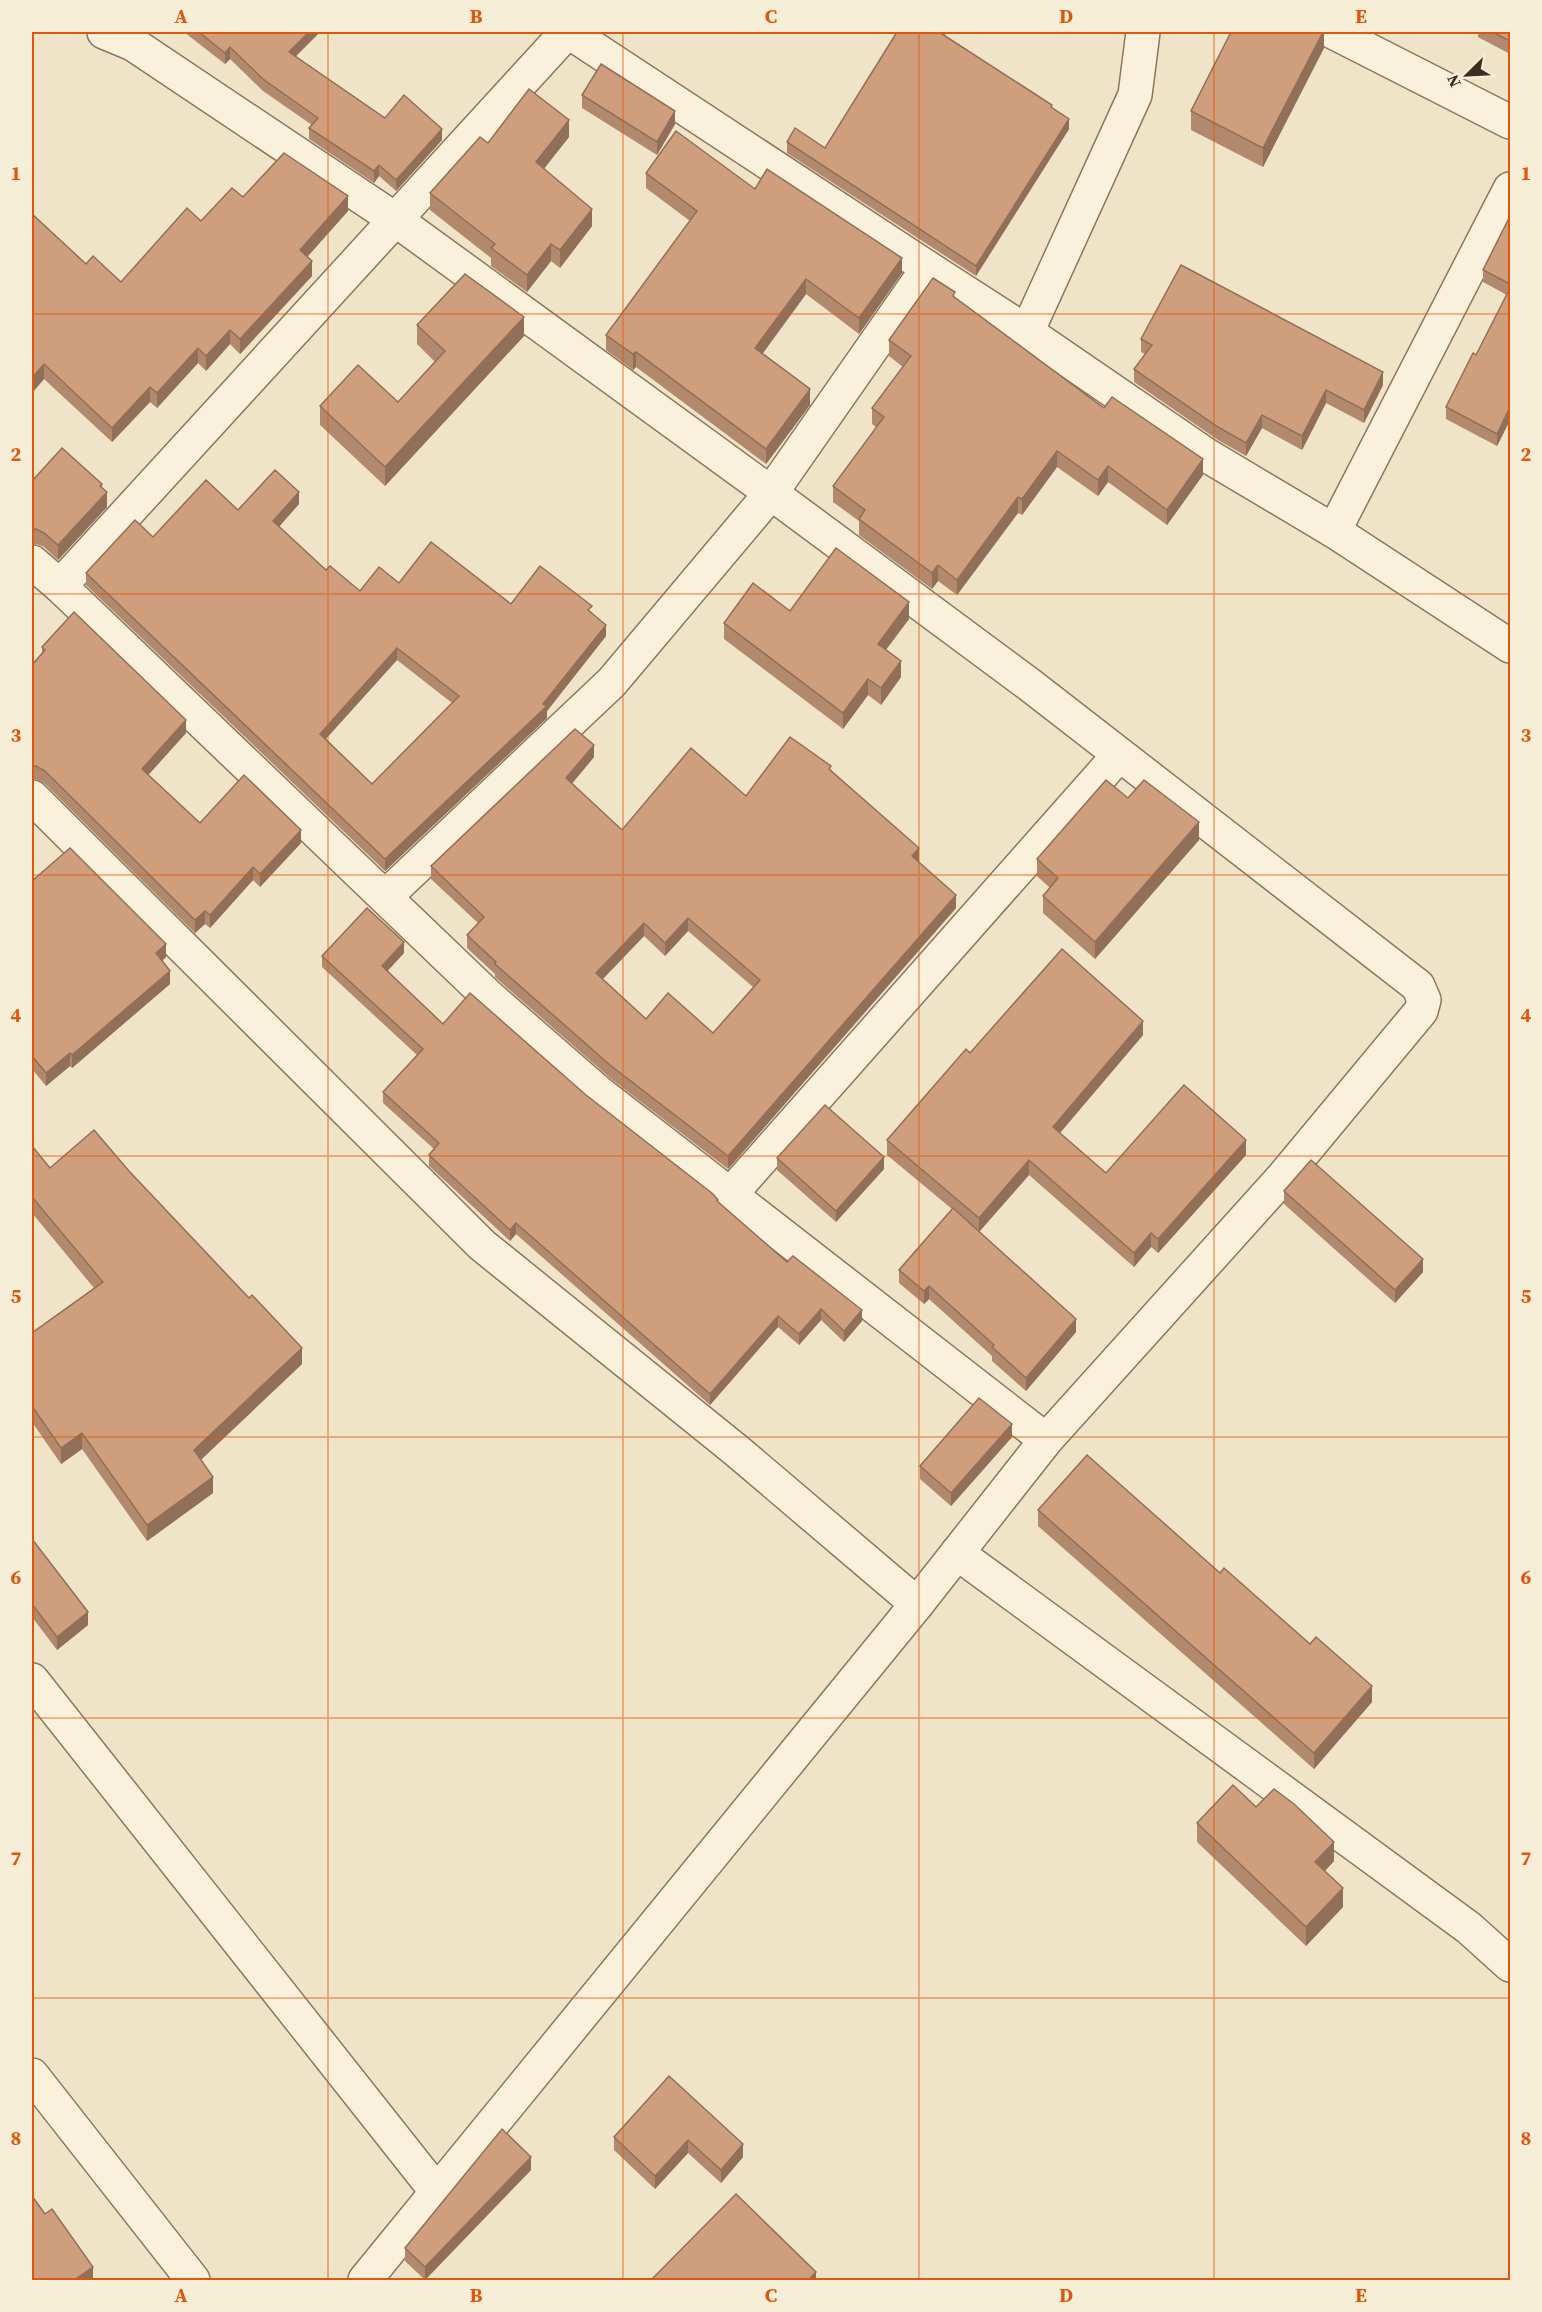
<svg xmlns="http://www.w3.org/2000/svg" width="1542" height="2312" font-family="'Source Serif 4',serif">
	<rect width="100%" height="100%" fill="#f0e4c8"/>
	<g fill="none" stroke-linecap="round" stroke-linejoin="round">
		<g stroke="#8d765c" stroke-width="36">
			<g id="minor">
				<polyline points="104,32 133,44 396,220 771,493 1030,685 1418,986 1424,1000 1421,1011 1283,1177 1046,1440 917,1604 365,2280"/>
				<polyline points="569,32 928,268 1027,332 1208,456 1334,531 1510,646"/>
				<polyline points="1333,32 1510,122"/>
				<polyline points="1027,332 1135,95 1143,32"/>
				<polyline points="1334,531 1510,189"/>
				<polyline points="32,562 60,586 488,996 598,1092 1046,1440"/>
				<polyline points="60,586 567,32"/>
				<polyline points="32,797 482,1245 737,1451 917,1604"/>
				<polyline points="385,897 612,682 771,493 928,268"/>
				<polyline points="729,1196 1119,755"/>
				<polyline points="957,1553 1469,1928 1510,1965"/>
				<polyline points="32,1680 437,2192"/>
				<polyline points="32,2075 193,2280"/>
			</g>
		</g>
		<use href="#minor" stroke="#faf1dc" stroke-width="33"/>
	</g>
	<g fill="#b2896c" fill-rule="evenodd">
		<polygon points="184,32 320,32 296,56 385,118 442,140 396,191 379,176 374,183 309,139 309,128 312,125 263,91 230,59 225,64"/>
		<polygon points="945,32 945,36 1052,108 1069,129 976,276 787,153 787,142 825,148"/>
		<polygon points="1324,32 1324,48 1263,167 1191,130 1191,111"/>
		<polygon points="1478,32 1510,32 1510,54 1478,37"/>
		<polygon points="582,95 675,124 657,155 582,108"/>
		<polygon points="569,137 544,168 592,226 560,268 551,261 527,292 491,266 491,258 430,210 430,193 488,143"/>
		<polygon points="646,173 755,189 902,273 859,334 806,294 762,354 810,405 766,464 636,367 633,370 606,350 606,335 690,221 646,188"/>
		<polygon points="243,197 348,211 307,257 312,276 240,354 230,344 206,371 198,363 157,408 150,402 112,442 44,379 32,393 32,214 86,264 121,282 201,221"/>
		<polygon points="1510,216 1510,420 1497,446 1446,419 1446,407 1476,355 1507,295 1483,282 1483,270"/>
		<polygon points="955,298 1104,408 1203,475 1167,525 1108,482 1098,496 1057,467 1022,515 1018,513 957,595 938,581 932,589 859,535 859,521 833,502 833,486 877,428 872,424 872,408 903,367 889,356 889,340"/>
		<polygon points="417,325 524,336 385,486 320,425 320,406 398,402 435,362 417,344"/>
		<polygon points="1141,339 1383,385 1364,423 1326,403 1302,450 1262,428 1246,456 1218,440 1134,382 1134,369 1145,354 1141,352"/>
		<polygon points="32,481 102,488 107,507 58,560 44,547 36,544 32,544"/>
		<path d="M299,504L279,527L326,570L360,591L399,583L511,604L592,613L606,636L547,711V718L385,871L86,585V573L153,537L238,510ZM397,660L452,703L372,784L326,739Z"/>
		<polygon points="790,611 909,619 886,650 901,677 881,705 868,695 843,729 724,639 724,623"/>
		<polygon points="42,647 186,733 148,775 200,823 301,843 260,887 253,880 210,928 205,924 195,933 45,784 36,779 32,779 32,665 42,653"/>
		<path d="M594,757L572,783L622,830L746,796L831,770L919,861L918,862L956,908L728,1169L610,1078L495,977V974L467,948V935L478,923L431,879V866ZM688,931L753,987L713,1033L646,1019L603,979L644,936L665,956Z"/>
		<polygon points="1128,798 1199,840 1095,959 1043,913 1043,896 1050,888 1037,876 1037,859"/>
		<polygon points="32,881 166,957 162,961 170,984 72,1068 70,1066 46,1086 32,1069"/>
		<polygon points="404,953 387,971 443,1024 586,1095 718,1202 787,1262 862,1321 844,1342 821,1320 799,1345 778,1327 710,1405 516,1234 510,1241 429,1166 429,1155 434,1149 383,1103 383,1092 417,1055 322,967 322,956"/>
		<polygon points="1143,1035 1060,1133 1106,1173 1246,1155 1158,1253 1151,1247 1134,1267 1029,1175 979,1232 1076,1332 1026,1391 992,1361 992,1356 929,1299 924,1304 899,1283 899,1270 952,1209 887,1155 887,1140 970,1053"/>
		<polygon points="32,1146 50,1168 129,1171 302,1364 201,1460 213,1493 147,1541 82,1449 61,1464 32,1422 32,1333 94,1288 32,1213"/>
		<polygon points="777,1158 884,1169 836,1222 777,1170"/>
		<polygon points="1284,1191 1423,1272 1395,1303 1284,1204"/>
		<polygon points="1012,1437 951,1506 920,1479 920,1466"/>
		<polygon points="1038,1510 1220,1573 1372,1702 1314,1769 1038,1526"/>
		<polygon points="32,1539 88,1625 57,1650 32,1617"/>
		<polygon points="1256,1807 1334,1861 1325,1871 1343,1907 1306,1946 1197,1842 1197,1823"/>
		<polygon points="669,2076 743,2157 721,2183 688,2153 655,2189 614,2150 614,2137"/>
		<polygon points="531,2170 425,2280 405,2261 405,2248"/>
	</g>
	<g fill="#916f58">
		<polygon points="309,32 320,32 289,63 289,52"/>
		<polygon points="1323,32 1324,32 1324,48 1263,167 1263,148"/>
		<polygon points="230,47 230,59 225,64 225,53"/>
		<polygon points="675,111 675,124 657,155 657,142"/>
		<polygon points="1069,119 1069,129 976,276 976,266"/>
		<polygon points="569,120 569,137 536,179 536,162"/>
		<polygon points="442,129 442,140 396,191 396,180"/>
		<polygon points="379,165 379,176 374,183 374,171"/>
		<polygon points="348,196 348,211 300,265 300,250"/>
		<polygon points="592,209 592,226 560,268 560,250"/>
		<polygon points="551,244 551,261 527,292 527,275"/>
		<polygon points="902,258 902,273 859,334 859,318"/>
		<polygon points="312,261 312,276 240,354 240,339"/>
		<polygon points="806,279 806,294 755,364 755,348"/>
		<polygon points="524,317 524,336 385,486 385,467"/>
		<polygon points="230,330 230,344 206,371 206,356"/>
		<polygon points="198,348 198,363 157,408 157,393"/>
		<polygon points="636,352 636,367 633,370 633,354"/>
		<polygon points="44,364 44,379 32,393 32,378"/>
		<polygon points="1383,372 1383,385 1364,423 1364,410"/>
		<polygon points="150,387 150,402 112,442 112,428"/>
		<polygon points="810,389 810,405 766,464 766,449"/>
		<polygon points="1326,390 1326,403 1302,450 1302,436"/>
		<polygon points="1510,407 1510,420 1497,446 1497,434"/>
		<polygon points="1262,415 1262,428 1246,456 1246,443"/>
		<polygon points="1057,451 1057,467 1022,515 1022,499"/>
		<polygon points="1203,459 1203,475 1167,525 1167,510"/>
		<polygon points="1108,466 1108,482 1098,496 1098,480"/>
		<polygon points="102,484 102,498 107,492 107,507 58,560 58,545"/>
		<polygon points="299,492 299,504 273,533 273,521"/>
		<polygon points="1018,497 1018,513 957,595 957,580"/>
		<polygon points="938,565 938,581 932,589 932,573"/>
		<polygon points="909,602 909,619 878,660 878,644"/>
		<polygon points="606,625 606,636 547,711 547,718 385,871 385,859 543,704"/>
		<polygon points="397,648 397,660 320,745 320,734"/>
		<polygon points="901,661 901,677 881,705 881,688"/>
		<polygon points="868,679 868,695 843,729 843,713"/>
		<polygon points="186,720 186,733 142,782 142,769"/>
		<polygon points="594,745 594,757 566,791 566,778"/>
		<polygon points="1199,822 1199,840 1095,959 1095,942"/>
		<polygon points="301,830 301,843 260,887 260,874"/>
		<polygon points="919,848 919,861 912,869 912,856"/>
		<polygon points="253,867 253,880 210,928 210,915"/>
		<polygon points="956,895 956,908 728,1169 728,1156"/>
		<polygon points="205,911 205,924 195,933 195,920"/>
		<polygon points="688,918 688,931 665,956 665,943"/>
		<polygon points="644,923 644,936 596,986 596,973"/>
		<polygon points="404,942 404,953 382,977 382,966"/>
		<polygon points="166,944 166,957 156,966 156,953"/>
		<polygon points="170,971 170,984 72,1068 72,1055"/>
		<polygon points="1143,1021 1143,1035 1053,1141 1053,1127"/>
		<polygon points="70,1053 70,1066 46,1086 46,1073"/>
		<polygon points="1246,1140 1246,1155 1158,1253 1158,1239"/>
		<polygon points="884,1157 884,1169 836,1222 836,1211"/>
		<polygon points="1029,1160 1029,1175 979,1232 979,1218"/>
		<polygon points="516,1223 516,1234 510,1241 510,1230"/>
		<polygon points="1151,1233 1151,1247 1134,1267 1134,1253"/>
		<polygon points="1423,1259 1423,1272 1395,1303 1395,1290"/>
		<polygon points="929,1286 929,1299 924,1304 924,1291"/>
		<polygon points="821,1309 821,1320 799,1345 799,1334"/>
		<polygon points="862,1310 862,1321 844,1342 844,1331"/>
		<polygon points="778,1316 778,1327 710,1405 710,1394"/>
		<polygon points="1076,1319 1076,1332 1026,1391 1026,1378"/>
		<polygon points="302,1348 302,1364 194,1466 194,1450"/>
		<polygon points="1012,1424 1012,1437 951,1506 951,1493"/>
		<polygon points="82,1433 82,1449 61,1464 61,1448"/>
		<polygon points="213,1477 213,1493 147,1541 147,1525"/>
		<polygon points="88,1612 88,1625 57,1650 57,1637"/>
		<polygon points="1372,1686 1372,1702 1314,1769 1314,1753"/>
		<polygon points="1334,1842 1334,1861 1315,1881 1315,1862"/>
		<polygon points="1343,1888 1343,1907 1306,1946 1306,1927"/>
		<polygon points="688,2140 688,2153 655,2189 655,2176"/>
		<polygon points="743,2144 743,2157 721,2183 721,2170"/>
		<polygon points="531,2157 531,2170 425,2280 425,2267"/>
		<polygon points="93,2267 93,2280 74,2280"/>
		<polygon points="816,2272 816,2280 808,2280"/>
	</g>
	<g fill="#cf9f7d" stroke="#916f58" stroke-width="1.5" fill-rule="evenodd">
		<polygon points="199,32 309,32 289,52 385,118 404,95 442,129 396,180 379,165 374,171 309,128 318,118 263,79 230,47 225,53"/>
		<polygon points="897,32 944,32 942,34 1052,105 1051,107 1069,119 976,266 787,142 795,128 825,148"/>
		<polygon points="1231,32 1323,32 1263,148 1191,111"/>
		<polygon points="1492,32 1510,32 1510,41"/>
		<polygon points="601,64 675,111 657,142 582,95"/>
		<polygon points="529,89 569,120 536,162 592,209 560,250 551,244 527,275 491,248 495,244 430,193 480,137 488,143"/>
		<polygon points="676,131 755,189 767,169 902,258 859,318 806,279 755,348 810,389 766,449 636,352 633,354 606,335 697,211 646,173"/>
		<polygon points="284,153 348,196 300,250 312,261 240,339 230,330 206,356 198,348 157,393 150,387 112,428 44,364 32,378 32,214 86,264 93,256 121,282 187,208 201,221 232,188 243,197"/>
		<polygon points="1510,216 1510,284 1483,270"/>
		<polygon points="1181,265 1383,372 1364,410 1326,390 1302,436 1262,415 1246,443 1218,427 1134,369 1152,345 1141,339"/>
		<polygon points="465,274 524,317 385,467 320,406 358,365 398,402 445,351 417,325"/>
		<polygon points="933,278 955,292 953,296 1104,408 1112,397 1203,459 1167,510 1108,466 1098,480 1057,451 1022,499 1018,497 957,580 938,565 932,573 859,519 865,510 833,486 884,417 872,408 911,356 889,340"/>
		<polygon points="1510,288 1510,407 1497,434 1446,407 1473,353 1476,355"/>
		<polygon points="62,448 102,484 100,486 107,492 58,545 44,533 36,529 32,529 32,481"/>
		<path d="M275,470L299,492L273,521L326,570L330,566L360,591L379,567L399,583L431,542L511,604L540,566L592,606L588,610L606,625L543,704L547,706L385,859L86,573L135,520L153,537L206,480L238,510ZM397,648L459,696L372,784L320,734Z"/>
		<polygon points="836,548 909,602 878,644 901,661 881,688 868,679 843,713 724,623 753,583 790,611"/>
		<polygon points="74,612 186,720 142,769 200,823 244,775 301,830 260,874 253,867 210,915 205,911 195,920 45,771 36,766 32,766 32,665 45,650 42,647"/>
		<path d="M575,729L594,745L566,778L622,830L691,748L746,796L790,737L831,766L829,769L919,848L912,856L956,895L728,1156L610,1065L495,964L496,962L467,935L484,917L431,866ZM688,918L760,980L713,1033L668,993L646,1019L596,973L644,923L665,943Z"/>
		<polygon points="1106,780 1128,798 1144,780 1199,822 1095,942 1043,896 1058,878 1037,859"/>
		<polygon points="70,848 166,944 156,953 170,971 72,1055 70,1053 46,1073 32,1056 32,881"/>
		<polygon points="367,908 404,942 382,966 443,1024 470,993 586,1095 713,1194 718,1200 717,1201 787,1262 793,1256 862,1310 844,1331 821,1309 799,1334 778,1316 710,1394 516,1223 510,1230 429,1155 439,1143 383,1092 423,1049 322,956"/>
		<polygon points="1062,949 1143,1021 1053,1127 1106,1173 1184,1085 1246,1140 1158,1239 1151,1233 1134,1253 1029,1160 979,1218 887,1140 966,1049 970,1053"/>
		<polygon points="825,1105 884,1157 836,1211 777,1158"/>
		<polygon points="94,1130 129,1171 249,1298 252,1295 302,1348 194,1450 213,1477 147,1525 82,1433 61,1448 32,1406 32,1333 103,1282 32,1197 32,1146 50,1168"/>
		<polygon points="1311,1160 1423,1259 1395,1290 1284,1191"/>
		<polygon points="953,1208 1076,1319 1026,1378 992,1347 994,1345 929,1286 924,1291 899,1270"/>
		<polygon points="979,1398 1012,1424 951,1493 920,1466"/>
		<polygon points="1087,1455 1220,1573 1224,1568 1310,1644 1316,1637 1372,1686 1314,1753 1038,1510"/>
		<polygon points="32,1539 88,1612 57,1637 32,1604"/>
		<polygon points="1233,1785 1256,1807 1274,1789 1294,1804 1334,1842 1315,1862 1343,1888 1306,1927 1197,1823"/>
		<polygon points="669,2076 743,2144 721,2170 688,2140 655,2176 614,2137"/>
		<polygon points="502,2129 531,2157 425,2267 405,2248"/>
		<polygon points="736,2194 816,2272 808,2280 654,2280 652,2279"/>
		<polygon points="32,2196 45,2214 52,2209 93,2267 74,2280 32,2280"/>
	</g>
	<path fill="none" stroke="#df570d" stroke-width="1.5" stroke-opacity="0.55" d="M328,32V2280M623,32V2280M919,32V2280M1214,32V2280M32,314H1510M32,594H1510M32,875H1510M32,1156H1510M32,1437H1510M32,1718H1510M32,1998H1510"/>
	<rect width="1542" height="2312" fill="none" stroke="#f7eed8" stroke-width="66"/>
	<g transform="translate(1467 75) rotate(246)" stroke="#f7eed8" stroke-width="4.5" paint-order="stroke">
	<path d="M0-4.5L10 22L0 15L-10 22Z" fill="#3d2e20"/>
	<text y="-9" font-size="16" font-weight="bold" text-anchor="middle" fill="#3d2e20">N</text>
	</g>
	<rect x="33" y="33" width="1476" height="2246" fill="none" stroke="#df570d" stroke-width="2"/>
	<g font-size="20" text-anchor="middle" font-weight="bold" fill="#df570d">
		<text x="181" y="23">A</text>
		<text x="476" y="23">B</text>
		<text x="771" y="23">C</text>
		<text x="1066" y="23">D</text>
		<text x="1361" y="23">E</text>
		<text x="16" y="180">1</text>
		<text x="1526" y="180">1</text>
		<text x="16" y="461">2</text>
		<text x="1526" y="461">2</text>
		<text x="16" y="742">3</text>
		<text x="1526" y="742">3</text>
		<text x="16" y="1022">4</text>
		<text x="1526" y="1022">4</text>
		<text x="16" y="1303">5</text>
		<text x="1526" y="1303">5</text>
		<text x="16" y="1584">6</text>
		<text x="1526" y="1584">6</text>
		<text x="16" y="1865">7</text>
		<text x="1526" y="1865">7</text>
		<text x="16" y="2145">8</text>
		<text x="1526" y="2145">8</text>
		<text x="181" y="2302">A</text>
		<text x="476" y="2302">B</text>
		<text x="771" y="2302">C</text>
		<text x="1066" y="2302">D</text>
		<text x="1361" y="2302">E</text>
	</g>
</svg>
